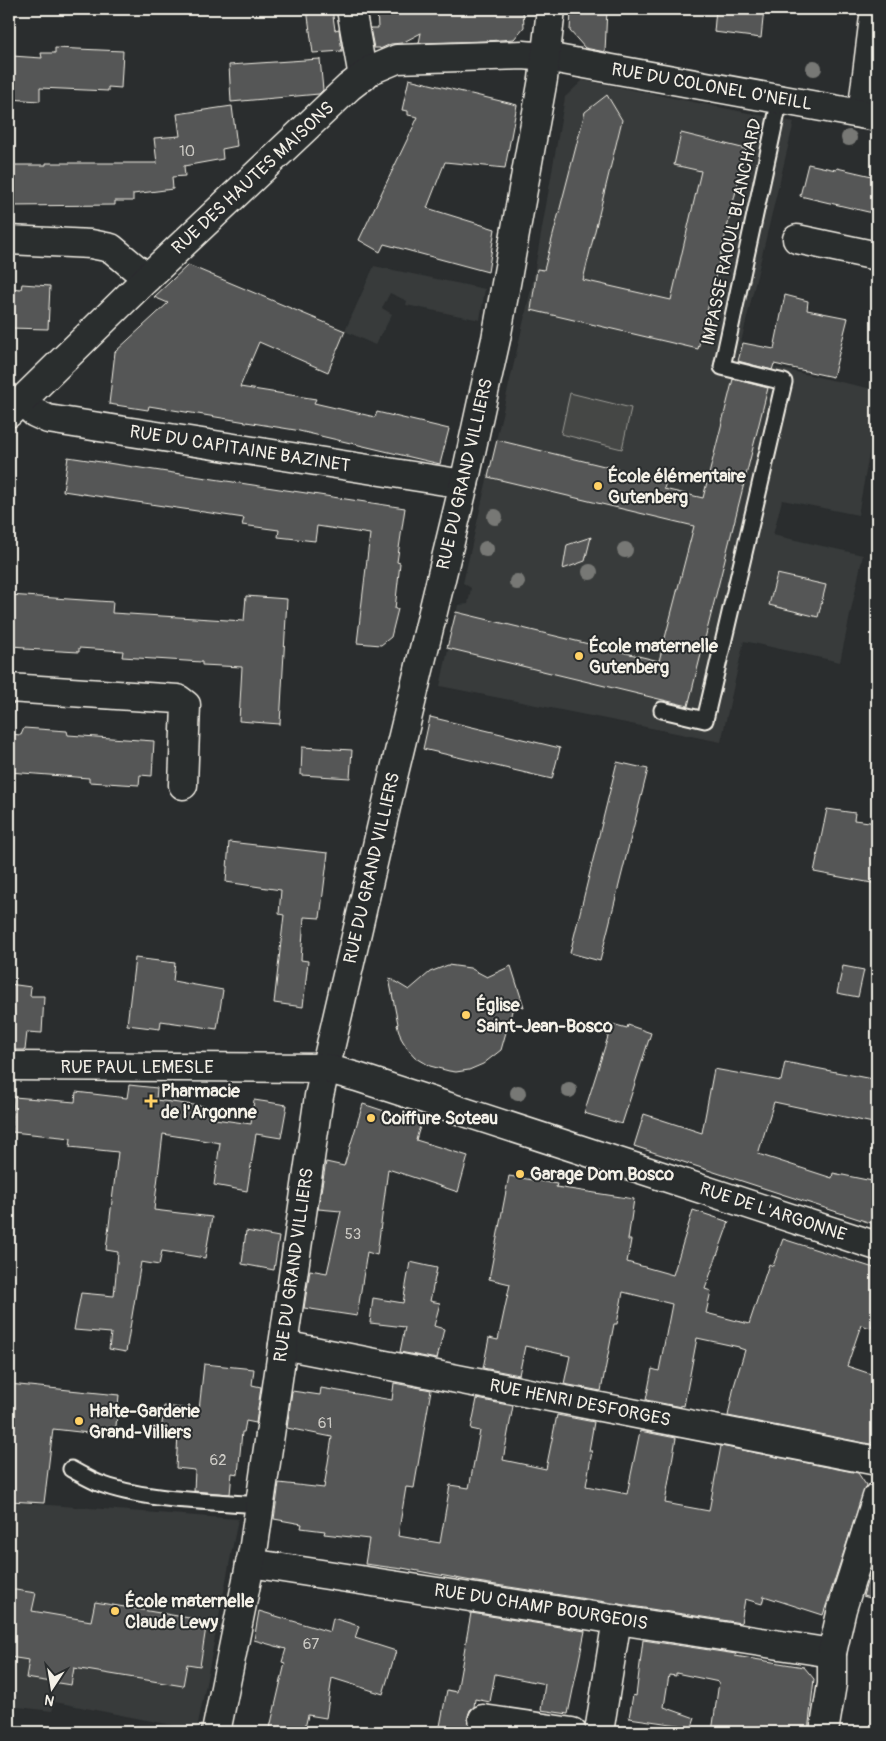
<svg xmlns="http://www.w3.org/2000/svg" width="886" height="1741" font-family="Pangolin,sans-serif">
	<rect width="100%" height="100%" fill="#2a2d2e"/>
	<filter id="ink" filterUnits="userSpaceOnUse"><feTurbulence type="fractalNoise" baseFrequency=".02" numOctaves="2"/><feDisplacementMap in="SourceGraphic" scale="10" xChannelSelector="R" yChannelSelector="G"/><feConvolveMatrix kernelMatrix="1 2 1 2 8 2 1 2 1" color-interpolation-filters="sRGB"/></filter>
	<g filter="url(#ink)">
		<g fill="#373a3a">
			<polygon points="583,80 794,122 737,359 877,390 877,411 858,515 782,500 773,535 863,555 840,662 744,641 721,742 440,686 458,605 468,604 471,588 463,583 532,285 565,97"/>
			<polygon points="374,266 485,289 480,320 406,305 407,301 390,293 382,308 392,314 383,332 382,332 375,345 345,331"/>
			<polygon points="9,1502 238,1519 197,1730 55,1702 52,1711 9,1706"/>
		</g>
		<polygon fill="#444645" stroke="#9c9c96" points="570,393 631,408 622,449 561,434"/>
		<g fill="#555756" stroke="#f4f1e8">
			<polygon points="307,9 332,9 335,30 339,29 342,51 313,53"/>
			<polygon points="377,9 523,9 524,27 514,39 486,41 419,43 421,33 402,43 391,44 380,49 380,48 374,48 370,28 378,28"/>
			<polygon points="571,9 607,9 605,52 585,48 570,31"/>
			<polygon points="716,9 764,9 761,38 714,32"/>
			<polygon points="55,48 123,51 121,88 108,87 108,91 40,88 40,101 9,99 9,61 12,61 12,56 42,58 41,53 55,53"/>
			<polygon points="320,59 323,90 319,94 231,102 229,65"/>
			<polygon points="409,79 517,105 505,168 445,162 427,208 495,229 488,272 384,244 380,252 359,240 418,117 408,115 408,111 402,110"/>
			<polygon points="607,95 622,120 583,280 671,300 701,171 674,165 681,133 746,149 698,349 531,310 537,269 544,270 585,112"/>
			<polygon points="232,106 237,146 222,149 223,159 184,166 185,176 172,177 173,189 133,194 133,201 115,201 115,205 9,206 9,165 46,165 46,163 157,163 154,138 180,136 177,114"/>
			<polygon points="808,164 836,170 837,168 876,177 875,179 877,180 877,214 800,196"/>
			<polygon points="188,265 345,331 328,372 259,342 240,387 316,399 314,403 375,417 377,412 449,429 440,464 295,430 149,406 148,410 109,404 115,352 168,303 154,297"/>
			<polygon points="22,284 50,286 48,329 9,328 9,288 21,289"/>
			<polygon points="785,295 808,301 807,310 848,318 833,377 774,364 772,370 738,361 743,343 774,349"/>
			<polygon points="733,379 768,388 688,706 447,648 456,612 659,661 694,526 488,477 497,440 666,481 664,489 703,498"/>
			<polygon points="68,457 405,508 397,562 400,563 395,609 398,609 391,637 381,645 357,643 370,534 317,526 315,541 278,537 279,530 242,525 244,518 63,491"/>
			<polygon points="591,537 585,561 563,569 567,545"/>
			<polygon points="777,574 826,585 818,617 769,605"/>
			<polygon points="9,595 113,602 112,613 244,621 246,596 287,599 280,724 239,721 242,667 202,665 202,662 122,657 123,651 79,648 79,652 24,649 25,647 11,646 11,641 9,641"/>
			<polygon points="430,717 560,748 552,779 423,749"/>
			<polygon points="24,728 67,731 68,735 154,741 152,776 140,775 139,785 89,782 89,778 9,772 9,734 21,735"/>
			<polygon points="302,747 352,750 350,778 301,775"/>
			<polygon points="617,762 648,769 600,961 570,953"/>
			<polygon points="827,809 855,813 854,820 877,823 877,884 814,872"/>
			<polygon points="229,842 328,853 320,918 304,917 301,960 308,961 303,1007 274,1003 284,915 279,914 281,890 226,882"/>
			<polygon points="135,958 175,963 173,981 223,990 217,1029 161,1021 160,1029 127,1025"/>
			<polygon points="448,965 470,968 487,977 511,966 524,1007 514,1004 501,1050 483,1064 469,1070 456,1072 449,1071 430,1066 415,1057 407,1048 401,1038 397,1025 398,1024 389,978 409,990 430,972"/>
			<polygon points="843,966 864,970 858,997 837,993"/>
			<polygon points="9,984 31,987 30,996 44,996 42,1033 27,1032 25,1050 9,1050"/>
			<polygon points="612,1024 627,1028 628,1025 651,1033 622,1124 584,1113"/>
			<polygon points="785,1062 877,1080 877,1099 873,1123 774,1102 758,1154 832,1178 833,1173 877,1182 877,1225 634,1146 644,1114 702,1133 714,1069 781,1081"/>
			<polygon points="129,1085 157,1088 156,1100 209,1107 208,1118 251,1124 254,1100 287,1105 281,1138 256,1134 247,1191 214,1185 220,1143 163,1134 154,1210 212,1217 205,1258 162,1251 159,1265 141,1262 126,1352 109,1349 111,1333 74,1330 81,1293 114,1296 118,1252 106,1250 118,1152 70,1147 71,1138 12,1132 14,1097 75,1102 76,1092 127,1098"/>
			<polygon points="363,1104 421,1123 416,1140 468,1156 458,1192 388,1169 377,1255 367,1252 357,1316 304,1308 310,1270 327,1273 341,1211 318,1209 326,1162 344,1166"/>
			<polygon points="509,1176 557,1184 556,1187 634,1199 628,1240 631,1240 627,1262 673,1275 693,1210 729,1222 705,1289 711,1291 706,1313 749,1324 769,1264 773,1266 783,1239 877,1269 877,1309 871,1328 861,1325 847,1366 877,1376 877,1438 870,1444 728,1416 734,1386 745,1350 739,1348 739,1347 697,1338 684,1406 681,1405 681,1407 646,1400 652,1369 659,1371 672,1304 623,1292 617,1324 614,1324 601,1391 564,1384 570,1356 525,1346 519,1375 483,1368 489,1338 498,1340 510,1284 489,1279"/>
			<polygon points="246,1231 279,1237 274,1270 242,1264"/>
			<polygon points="410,1262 437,1268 430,1301 440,1303 434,1326 444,1329 437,1359 400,1352 405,1327 370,1323 373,1298 403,1303"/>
			<polygon points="204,1364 254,1369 252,1385 261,1387 256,1423 246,1421 244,1432 242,1432 238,1474 232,1473 230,1494 194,1491 195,1470 176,1468 178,1435 161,1433 164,1406 199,1410"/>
			<polygon points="394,1383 431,1390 414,1488 406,1487 398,1536 440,1543 450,1485 469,1488 480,1431 471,1429 477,1399 513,1406 503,1460 546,1469 557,1415 594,1422 589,1451 592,1451 586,1486 627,1494 640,1431 676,1438 665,1503 709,1511 721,1446 858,1473 866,1485 823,1615 764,1596 762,1604 745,1599 741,1623 477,1582 402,1568 402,1569 365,1564 369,1539 324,1534 325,1531 301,1528 302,1524 274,1519 279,1483 324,1488 332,1437 287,1428 292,1391 320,1395 321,1388 392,1400"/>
			<polygon points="9,1384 119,1395 115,1436 53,1429 44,1503 9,1501"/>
			<polygon points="872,1565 877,1567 877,1600 863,1596"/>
			<polygon points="9,1589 36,1593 32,1611 91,1621 95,1602 207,1621 200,1666 187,1664 183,1686 74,1668 71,1685 26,1678 29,1660 9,1657"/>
			<polygon points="259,1611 330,1632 333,1618 359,1626 355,1638 396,1651 383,1694 332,1678 326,1718 308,1715 304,1732 269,1732 285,1663 282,1662 286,1649 254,1640"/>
			<polygon points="471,1613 585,1631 568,1714 541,1710 545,1684 495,1674 490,1702 475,1699 474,1707 470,1710 468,1716 470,1731 440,1726 447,1690 457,1692"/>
			<polygon points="643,1640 736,1654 735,1656 804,1667 814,1679 808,1732 712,1732 719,1682 676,1673 676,1676 669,1675 664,1707 695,1718 692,1727 629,1718 633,1695 636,1696"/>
		</g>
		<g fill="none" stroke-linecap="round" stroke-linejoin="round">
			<g stroke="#f4f1e8" stroke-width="19">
				<g id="service">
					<polyline points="662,710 705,720 784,382 722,367 780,99"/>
					<path d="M71,1469C80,1474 89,1479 98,1483C144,1501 210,1501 259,1505"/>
				</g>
			</g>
			<g stroke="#f4f1e8" stroke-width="31">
				<g id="minor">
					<polyline points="351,9 363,77"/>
					<polyline points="862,114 875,9"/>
					<polyline points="797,239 877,256"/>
					<polyline points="9,240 91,244 111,248 147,278"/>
					<polyline points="22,401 35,413 48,419 464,484"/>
					<polyline points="9,413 147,278 349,87 371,70 397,59 523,55 546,57 877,117"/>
					<polyline points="9,688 178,699 186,705 183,785"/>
					<polyline points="283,1345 877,1461"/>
					<polyline points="250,1563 832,1653"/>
					<polyline points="483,1719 572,1732"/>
					<polyline points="216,1732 254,1545 319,1096 393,777 464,484 481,406 496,339 543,79 551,9"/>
					<polyline points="599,1732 617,1619"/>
					<polyline points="824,1732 832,1684 832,1653 842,1609 877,1497"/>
				</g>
			</g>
			<g stroke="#f4f1e8" stroke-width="31">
				<polyline id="tertiary" points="9,1066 325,1068 357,1077 877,1246"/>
			</g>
			<use href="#service" stroke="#2a2d2e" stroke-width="15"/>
			<use href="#minor" stroke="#2a2d2e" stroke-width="28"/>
			<use href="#tertiary" stroke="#2a2d2e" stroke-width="28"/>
		</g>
		<g fill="#777875">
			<circle cx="814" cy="68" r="8"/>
			<circle cx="849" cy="138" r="8"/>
			<circle cx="495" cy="517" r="8"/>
			<circle cx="486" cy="549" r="8"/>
			<circle cx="625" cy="550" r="8"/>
			<circle cx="590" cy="572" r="8"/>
			<circle cx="517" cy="582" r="8"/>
			<circle cx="569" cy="1090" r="8"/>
			<circle cx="518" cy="1093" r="8"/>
		</g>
	</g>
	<g fill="#ffd166" stroke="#2a2d2e" stroke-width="2">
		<circle cx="598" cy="486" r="5"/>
		<circle cx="579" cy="656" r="5"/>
		<circle cx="466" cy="1015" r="5"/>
		<path d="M148.5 1093.5h5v5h5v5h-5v5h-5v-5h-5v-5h5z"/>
		<circle cx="371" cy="1118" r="5"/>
		<circle cx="520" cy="1174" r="5"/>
		<circle cx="79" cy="1421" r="5"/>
		<circle cx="115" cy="1611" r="5"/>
	</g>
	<g text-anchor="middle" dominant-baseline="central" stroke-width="4" stroke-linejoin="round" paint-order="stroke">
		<g font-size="15" fill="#cccac4">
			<text x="187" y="151">10</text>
			<text x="353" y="1234">53</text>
			<text x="325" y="1423">61</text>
			<text x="218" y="1460">62</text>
			<text x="311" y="1644">67</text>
		</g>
		<g font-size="18" fill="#f4f1e8" stroke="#2a2d2e">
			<text transform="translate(712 87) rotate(10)">RUE DU COLONEL O'NEILL</text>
			<text transform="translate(253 178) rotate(-43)">RUE DES HAUTES MAISONS</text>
			<text transform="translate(732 232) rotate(-78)">IMPASSE RAOUL BLANCHARD</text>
			<text transform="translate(240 449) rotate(9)">RUE DU CAPITAINE BAZINET</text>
			<text transform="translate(465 474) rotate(-77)">RUE DU GRAND VILLIERS</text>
			<text transform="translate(372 868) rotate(-77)">RUE DU GRAND VILLIERS</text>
			<text x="137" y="1067">RUE PAUL LEMESLE</text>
			<text transform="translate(773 1212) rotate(18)">RUE DE L'ARGONNE</text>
			<text transform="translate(294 1265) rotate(-82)">RUE DU GRAND VILLIERS</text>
			<text transform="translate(580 1403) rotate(11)">RUE HENRI DESFORGES</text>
			<text transform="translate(541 1607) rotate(9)">RUE DU CHAMP BOURGEOIS</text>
		</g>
		<g font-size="18" font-weight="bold" fill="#f4f1e8" stroke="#2a2d2e" text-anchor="start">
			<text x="608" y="476">École élémentaire<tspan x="608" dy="21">Gutenberg</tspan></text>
			<text x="589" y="646">École maternelle<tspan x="589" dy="21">Gutenberg</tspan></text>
			<text x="476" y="1005">Église<tspan x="476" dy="21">Saint-Jean-Bosco</tspan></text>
			<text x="161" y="1091">Pharmacie<tspan x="161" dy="21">de l'Argonne</tspan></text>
			<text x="381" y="1118">Coiffure Soteau</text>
			<text x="530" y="1174">Garage Dom Bosco</text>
			<text x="89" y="1411">Halte-Garderie<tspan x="89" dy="21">Grand-Villiers</tspan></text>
			<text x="125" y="1601">École maternelle<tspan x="125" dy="21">Claude Lewy</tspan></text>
		</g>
	</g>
	<rect width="886" height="1741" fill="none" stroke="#2a2d2e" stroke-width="30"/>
	<rect x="15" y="15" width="856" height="1711" fill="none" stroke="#f4f1e8" stroke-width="2" filter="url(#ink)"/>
	<g transform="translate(52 1688) rotate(192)" stroke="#2a2d2e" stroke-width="4" paint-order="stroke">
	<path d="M0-4L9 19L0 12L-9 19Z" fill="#f4f1e8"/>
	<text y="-8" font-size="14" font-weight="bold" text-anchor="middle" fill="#f4f1e8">N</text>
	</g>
</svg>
